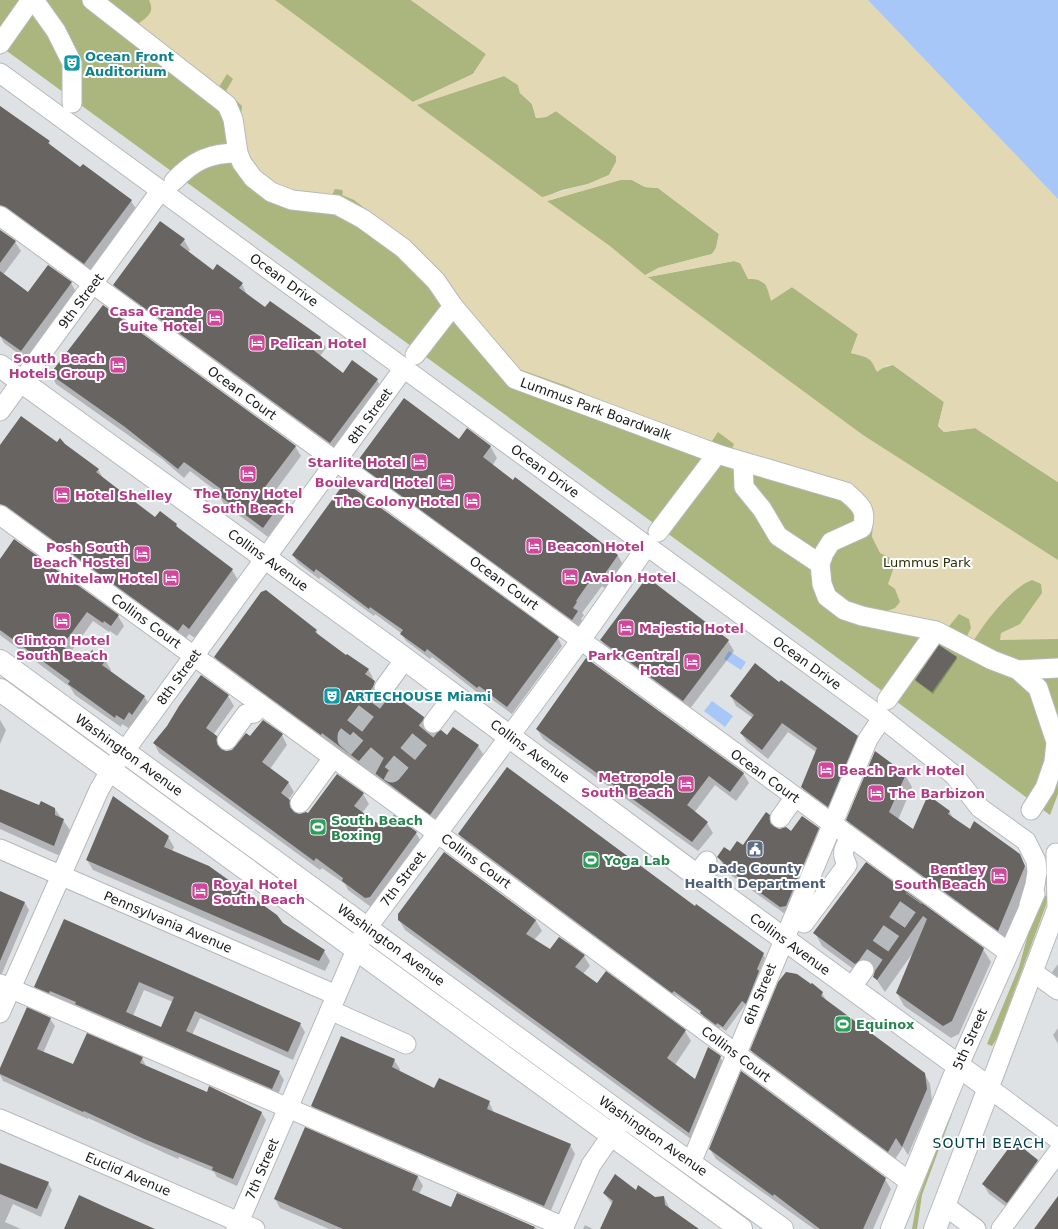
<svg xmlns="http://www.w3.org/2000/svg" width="1058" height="1229" font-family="'DejaVu Sans',sans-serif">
	<rect width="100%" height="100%" fill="#dfe2e5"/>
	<g fill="#aab67d">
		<path d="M0,0H411L486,54L473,74L413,102L417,104L504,76L518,85L520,93L532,104L536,118L546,117L556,111L616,156V162L609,175L588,184L562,190L542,198L547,201L620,180H632L645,187L658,188L719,234L716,248L712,254L658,268L648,277L734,261L740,263L746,272L767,285L773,299L792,287L858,334L851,353C862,356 874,357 876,370L893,365L944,402L938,426L944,432L975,428L1058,482V794L1050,815L793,625L0,46Z"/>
		<polygon points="1043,895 1049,897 997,1038 992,1046 987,1044 1019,967 1035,909"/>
		<polygon points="950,1113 952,1114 922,1195 917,1229 912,1229 917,1201"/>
	</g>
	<path fill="#e2d8b4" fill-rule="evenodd" d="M149,0H275L413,102L473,74L486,54L411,0H868L1058,199V482L975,428L944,432L938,426L944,402L893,365H887L877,372C869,355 869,358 851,353L858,334L792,287L771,301C766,284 766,279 748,279L740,263L734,261L648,277L863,435L1058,560V639L1000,640L1001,633L1020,624L1042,593L1041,584L1032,580C1012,587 984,623 973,642L966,638L971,628L969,619L959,614L946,630L882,613L895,608L900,602L895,589L888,584L894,567L892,559L880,553L872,537L873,518L864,497L731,451L734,444L718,432L712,441L663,427L564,385L513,367L389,227L354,200L342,195L343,192L342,190L335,189L332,195C295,191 262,190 247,151C245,146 241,140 240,134C240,125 241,115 242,106L226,91L233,79L227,74L219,87L138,24C148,16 155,13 149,0ZM504,76L518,85L520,93L532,104L536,118L546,117L556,111L616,156V162L609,175L588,184L542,197L417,105ZM620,180H632L645,187L658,188L719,234L716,248L712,254L658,268L645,275L610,246L547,201Z"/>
	<g fill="#a6c7f7">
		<polygon points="868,0 1058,0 1058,199"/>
		<polygon points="729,651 746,662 741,670 724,659"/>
		<polygon points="712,701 733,716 725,727 704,711"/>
	</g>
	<g fill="#0003" fill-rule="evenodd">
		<polygon points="0,106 49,142 52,148 81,168 131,201 137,210 90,273 0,217"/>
		<polygon points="0,230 15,242 21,251 3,275 28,293 71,283 76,292 27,360 4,343 0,336"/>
		<polygon points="184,240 190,250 188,252 213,271 242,284 247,295 266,309 320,337 326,348 320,356 343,374 377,380 383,390 336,453 120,295 114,285"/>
		<polygon points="51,374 295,446 301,456 273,494 282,501 288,510 268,537 224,504 218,494 219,493 190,471 184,478 162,459 56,384"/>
		<polygon points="460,440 490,446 497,458 492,466 513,481 515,479 618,556 625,568 608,591 602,586 582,613 584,615 581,619 584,624 579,631 365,475 358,463"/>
		<polygon points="57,444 65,445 98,469 104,480 155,518 176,525 180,530 232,570 238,580 195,638 189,634 184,641 0,514 0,446"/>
		<polygon points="293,555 558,638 562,646 512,714 483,693 482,696 432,657 430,659 406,641 401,633 375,614 374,616 321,577 319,579 298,563"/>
		<polygon points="0,560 118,616 124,626 117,636 110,631 109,632 93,621 70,653 84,663 105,660 111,670 110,672 144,696 150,706 130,729 122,724 121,727 75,695 70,687 0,635"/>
		<polygon points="316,630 319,637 346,657 368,669 373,678 372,680 380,691 378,698 423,718 428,727 427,733 447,736 478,746 483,754 436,822 220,666 215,657"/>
		<polygon points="601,640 728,641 734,651 689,710 607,650"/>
		<polygon points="956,657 957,659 933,694 917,682 916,680"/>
		<polygon points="201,676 228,696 234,706 213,735 222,747 222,751 232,751 250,738 282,735 287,745 270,769 288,782 294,792 288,800 295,813 308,815 363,794 369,804 362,813 384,829 394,816 416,833 422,843 371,907 348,890 345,884 322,868 320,870 159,753 154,743 168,727"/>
		<polygon points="779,684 857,736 862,746 833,816 807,797 802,787 816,752 788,732 768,759 747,742 741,733 753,718 736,706 731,696"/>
		<polygon points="0,720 6,730 0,744"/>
		<polygon points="537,729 743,773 749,783 736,801 715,785 694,813 707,823 713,833 698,851 543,739"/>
		<polygon points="905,775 912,787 898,820 913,831 949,811 953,818 970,830 1019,855 1032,879 1005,943 854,833 847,820"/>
		<polygon points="0,790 40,806 55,809 70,830 60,856 0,829"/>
		<polygon points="769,815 774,823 774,828 792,832 818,828 823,836 785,914 728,873 719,858 743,847"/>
		<polygon points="459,834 695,907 763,954 765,958 759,973 761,976 748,1007 745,1005 726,1031 720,1027 719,1029 704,1018 702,1013 676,995 675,996 461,838"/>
		<polygon points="168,837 174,847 172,852 324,951 330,961 325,971 93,870 87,860"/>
		<polygon points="444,853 536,921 542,931 534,940 550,950 584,956 590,966 583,974 597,984 685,1031 691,1041 675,1065 695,1080 720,1057 726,1067 695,1142 405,930 399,920"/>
		<polygon points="866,863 983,949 991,962 959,1034 951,1038 904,1006 897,993 912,954 885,992 874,976 875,973 872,971 863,976 822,946 815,933"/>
		<polygon points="0,892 25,903 29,910 0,978"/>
		<path d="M65,920L300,1024L305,1032L293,1060L200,1018L192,1035L279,1072L284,1080L277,1097L40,995L35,987ZM144,990L173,1002L162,1028L133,1016Z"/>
		<polygon points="1058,964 1058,981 1052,972"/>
		<polygon points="822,993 827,1002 924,1073 930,1084 932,1100 908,1155 903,1147 894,1161 757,1060 751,1050"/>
		<polygon points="50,1019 55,1026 43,1053 74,1065 142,1058 146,1066 207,1093 261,1112 266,1120 237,1186 217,1177 214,1172 179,1157 178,1159 88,1118 88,1119 3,1081 0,1075 0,1070"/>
		<polygon points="1058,1028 1058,1044 1053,1035"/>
		<polygon points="394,1060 400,1069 399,1072 435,1090 489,1102 494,1113 570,1145 575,1154 549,1215 317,1115 312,1106"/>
		<polygon points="306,1129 418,1177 423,1186 419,1194 451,1208 458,1194 538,1229 329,1229 280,1208 275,1199"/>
		<polygon points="1014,1143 1038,1161 1043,1171 1013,1212 989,1194 983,1184"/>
		<polygon points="710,1149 885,1179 891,1189 873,1229 814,1229 716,1159"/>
		<polygon points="0,1164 48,1183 52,1190 41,1217 13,1204 5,1222 21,1229 0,1229"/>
		<polygon points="636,1192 655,1198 664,1197 670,1209 695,1229 601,1229 612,1204 604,1193"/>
		<polygon points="585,1225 593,1229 583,1229"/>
	</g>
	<g fill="#676462" fill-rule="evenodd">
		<polygon points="0,106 50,141 48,143 80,167 83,164 132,200 84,264 6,207 0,205"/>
		<polygon points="160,221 185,239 180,245 213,270 217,264 243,283 239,288 265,307 270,301 321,337 312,349 343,373 352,360 378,379 330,443 113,285"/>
		<polygon points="0,230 16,241 0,263"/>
		<polygon points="48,265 72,282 21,351 0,336 0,271 28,292"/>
		<polygon points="103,305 296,446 265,487 283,500 263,528 217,494 221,489 184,462 178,469 125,427 50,374"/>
		<polygon points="404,398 459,439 467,428 491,446 483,457 513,480 515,477 618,555 601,579 594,575 576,601 577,602 573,608 578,611 572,620 356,463"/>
		<polygon points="21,416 57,442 60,438 65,444 99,469 96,472 122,492 155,517 160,511 177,524 176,526 233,569 189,629 183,624 178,631 6,506 0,504 0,445"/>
		<polygon points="345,482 559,637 507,707 479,686 477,688 427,649 425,652 400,634 403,630 370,607 369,609 316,569 314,572 292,555"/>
		<polygon points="14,539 119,615 111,626 104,621 103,623 87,612 62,646 84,662 92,650 106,660 102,665 145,696 132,715 129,712 124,720 116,715 115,718 68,684 70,681 0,630 0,559"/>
		<polygon points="647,577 729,640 683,701 600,640"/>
		<polygon points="266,590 317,630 315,632 346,655 347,654 369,669 365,674 375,681 373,687 377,697 383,699 393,694 424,717 423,727 427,732 432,734 441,730 447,735 453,727 479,745 430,815 322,733 321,735 214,657 261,592"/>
		<polygon points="939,645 957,657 932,692 915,680"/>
		<polygon points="586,658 744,773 730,792 709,776 687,805 708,822 692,842 536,729"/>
		<polygon points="755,663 779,682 781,680 858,736 828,807 801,787 817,748 782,723 762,750 740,733 754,715 730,696"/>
		<polygon points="201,675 229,695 206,728 217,736 217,744 221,749 226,751 232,750 246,733 250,736 263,720 283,734 262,762 289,782 281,793 290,800 290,807 294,812 299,814 306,812 308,813 337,774 364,793 354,806 384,828 394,815 417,832 370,897 365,898 342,881 343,878 316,858 314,861 153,743 167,726 179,706"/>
		<polygon points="875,751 906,774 889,812 913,829 928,795 950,811 948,814 970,829 974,821 1020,854 1025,866 998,931 846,820"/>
		<polygon points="507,767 695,906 696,904 764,953 757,969 759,971 746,1004 742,1001 723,1027 717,1023 716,1025 700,1013 701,1011 674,991 672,993 458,834"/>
		<polygon points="0,789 39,805 41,801 55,808 55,815 64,819 54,846 0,822"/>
		<polygon points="113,796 169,836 164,847 209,866 277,915 283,923 325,950 319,961 86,860"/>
		<polygon points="766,812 770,815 770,823 779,829 786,827 791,831 802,816 819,828 786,906 780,907 722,865 724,863 717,857 724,847 730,851 737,841 743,845"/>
		<polygon points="444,852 536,920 526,934 550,949 559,937 585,955 575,967 597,983 606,971 686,1030 667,1058 695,1079 708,1047 721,1056 689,1133 398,920 398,914"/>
		<polygon points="866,862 984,948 952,1021 943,1026 896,993 927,919 923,916 877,980 873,977 875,971 871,961 865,959 855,964 813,933"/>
		<polygon points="0,891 25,902 0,961"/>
		<path d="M64,919L301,1023L288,1052L195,1011L186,1031L280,1071L272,1089L75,1004L76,1002L50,991L49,993L34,987ZM139,982L174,997L161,1027L126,1012Z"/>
		<polygon points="786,972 797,974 811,984 812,983 823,992 821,996 925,1073 927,1089 902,1147 896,1138 888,1152 750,1050 778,982"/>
		<polygon points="27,1007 51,1018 37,1049 73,1064 87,1033 143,1057 140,1063 207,1092 209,1086 262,1112 233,1179 212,1170 213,1167 144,1139 84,1111 83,1112 0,1074 0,1068"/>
		<polygon points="341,1036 395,1059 392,1067 434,1088 439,1078 490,1101 487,1109 571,1144 544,1206 311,1106"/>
		<polygon points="741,1071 886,1178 863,1229 820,1229 774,1194 773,1196 709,1149"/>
		<polygon points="305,1127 418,1176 412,1190 451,1207 457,1193 535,1227 534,1229 343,1229 274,1199"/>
		<polygon points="1014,1141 1038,1160 1007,1203 982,1184"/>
		<polygon points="0,1163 49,1182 37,1209 0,1194"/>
		<polygon points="615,1174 636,1190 638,1185 655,1197 664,1196 665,1205 699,1229 600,1229 613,1201 603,1193"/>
		<polygon points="79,1195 105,1207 155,1229 64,1229"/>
		<polygon points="1058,1196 1058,1229 1034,1229"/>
	</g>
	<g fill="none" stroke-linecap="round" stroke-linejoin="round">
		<g stroke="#b7babc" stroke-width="19" stroke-dasharray="19 10" stroke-linecap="butt">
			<polyline points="384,688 347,736 347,739 377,765 392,773 433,723"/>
			<polyline points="864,970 914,898"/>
		</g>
		<g stroke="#b6b9bc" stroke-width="21">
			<g id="minor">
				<polyline points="34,0 56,31 72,63 72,103"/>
				<path d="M92,0L227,105L233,119L238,153L242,163L253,178L271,192L292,200L337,205L363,219L403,248L436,281L453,306L515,379L717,454L846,492C859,504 868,509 862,528L831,542L824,553L820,564L822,584L827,597L844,610L862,616L936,631L992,660L1018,670L1038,688L1056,742L1054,762L1045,788L1031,810"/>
				<polyline points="0,44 31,0"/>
				<polyline points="0,73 877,714 954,775 980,808 1026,841 1036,861 1037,872 1035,885 1029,905"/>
				<path d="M174,181C194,160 210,153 238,153"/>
				<polyline points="0,216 1008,952"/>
				<polyline points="415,355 453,306"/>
				<polyline points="0,411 161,190"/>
				<polyline points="743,462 744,487 762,509 778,536 820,564"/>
				<polyline points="0,515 448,841 910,1182"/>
				<polyline points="658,532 717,454"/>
				<polyline points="1018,670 1058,668"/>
				<polyline points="384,688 405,659"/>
				<polyline points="887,700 936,631"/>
				<polyline points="433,723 454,695"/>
				<polyline points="227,740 246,714 254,713 260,704"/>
				<polyline points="300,803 333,758"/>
				<polyline points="780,818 795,797"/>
				<polyline points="0,849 336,995"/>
				<polyline points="1056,853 1057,908 989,1088 1058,1139"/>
				<polyline points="696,875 707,861"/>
				<path d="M804,923L847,865C841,853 843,848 851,838"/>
				<polyline points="1033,972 1058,990"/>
				<polyline points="0,984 564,1227"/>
				<polyline points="851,988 864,970"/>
				<polyline points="330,1010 406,1044"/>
				<polyline points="0,1013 99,790 110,771 404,368"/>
				<polyline points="959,1065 1035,894"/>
				<polyline points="0,1119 255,1229"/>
				<polyline points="691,1163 868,739 882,718"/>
				<polyline points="944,1205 976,1229"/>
				<polyline points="236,1229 356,950 367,928 581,640 647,546"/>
				<polyline points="563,1229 591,1165 620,1123"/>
				<polyline points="1001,1229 1058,1152"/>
			</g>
		</g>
		<g stroke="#b6b9bc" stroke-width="24">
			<g id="major">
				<polyline points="0,366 405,659 696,875 989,1088 935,1229"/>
				<polyline points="0,661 624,1116 782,1229"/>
				<polyline points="0,690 741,1229"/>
				<polyline points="892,1229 959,1065"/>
			</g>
		</g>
		<use href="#minor" stroke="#fff" stroke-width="19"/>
		<use href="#major" stroke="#fff" stroke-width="22"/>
	</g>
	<defs>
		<g id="theatre-square" transform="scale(0.9)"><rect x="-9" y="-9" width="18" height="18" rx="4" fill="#0f9aa8" stroke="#fff"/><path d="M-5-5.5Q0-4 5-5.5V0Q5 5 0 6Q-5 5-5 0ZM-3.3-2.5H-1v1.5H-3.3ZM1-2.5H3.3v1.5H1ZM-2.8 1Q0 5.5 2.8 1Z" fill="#fff"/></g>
		<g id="hotel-square" transform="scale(0.9)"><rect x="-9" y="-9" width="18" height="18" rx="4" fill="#d1479c" stroke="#fff"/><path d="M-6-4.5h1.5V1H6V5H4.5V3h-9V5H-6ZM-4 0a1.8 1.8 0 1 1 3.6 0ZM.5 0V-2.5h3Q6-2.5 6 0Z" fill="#fff"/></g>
		<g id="stadium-square" transform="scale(0.9)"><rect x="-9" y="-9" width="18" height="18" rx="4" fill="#2e9e5b" stroke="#fff"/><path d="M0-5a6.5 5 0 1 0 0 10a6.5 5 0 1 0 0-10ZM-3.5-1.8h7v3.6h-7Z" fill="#fff"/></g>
		<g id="civic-square" transform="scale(0.9)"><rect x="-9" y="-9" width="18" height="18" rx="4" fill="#5c6f8a" stroke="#fff"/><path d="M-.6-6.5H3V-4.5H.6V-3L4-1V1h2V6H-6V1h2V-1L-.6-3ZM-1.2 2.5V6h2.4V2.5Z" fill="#fff"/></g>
	</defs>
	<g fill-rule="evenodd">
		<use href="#theatre-square" x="72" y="63"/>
		<use href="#hotel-square" x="215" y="318"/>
		<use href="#hotel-square" x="257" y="343"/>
		<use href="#hotel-square" x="118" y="365"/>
		<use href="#hotel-square" x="419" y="462"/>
		<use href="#hotel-square" x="248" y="474"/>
		<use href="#hotel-square" x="446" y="482"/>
		<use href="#hotel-square" x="62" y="495"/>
		<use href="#hotel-square" x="472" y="501"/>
		<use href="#hotel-square" x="534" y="546"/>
		<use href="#hotel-square" x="142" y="554"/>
		<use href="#hotel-square" x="570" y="577"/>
		<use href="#hotel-square" x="171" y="578"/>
		<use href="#hotel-square" x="62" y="621"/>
		<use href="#hotel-square" x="626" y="628"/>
		<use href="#hotel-square" x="692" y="662"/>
		<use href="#theatre-square" x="332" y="696"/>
		<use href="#hotel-square" x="826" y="770"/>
		<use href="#hotel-square" x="686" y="784"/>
		<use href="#hotel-square" x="876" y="793"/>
		<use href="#stadium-square" x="318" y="827"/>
		<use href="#civic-square" x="755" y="849"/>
		<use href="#stadium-square" x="591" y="860"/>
		<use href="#hotel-square" x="999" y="876"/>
		<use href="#hotel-square" x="200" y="891"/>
		<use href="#stadium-square" x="843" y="1024"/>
	</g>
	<g text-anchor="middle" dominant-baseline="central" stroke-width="4" stroke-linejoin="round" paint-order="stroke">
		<g font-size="13" font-weight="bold" fill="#0d838f" stroke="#fff" text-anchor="start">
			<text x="85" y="56">Ocean Front<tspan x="85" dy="15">Auditorium</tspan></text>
			<text x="345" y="696">ARTECHOUSE Miami</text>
		</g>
		<g font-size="13" fill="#171919" stroke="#fff">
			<text transform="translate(284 280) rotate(36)">Ocean Drive</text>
			<text transform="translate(81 301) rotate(-53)">9th Street</text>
			<text transform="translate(242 393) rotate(36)">Ocean Court</text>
			<text transform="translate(596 409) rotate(20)">Lummus Park Boardwalk</text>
			<text transform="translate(370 416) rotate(-54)">8th Street</text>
			<text transform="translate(545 471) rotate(36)">Ocean Drive</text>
			<text transform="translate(268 560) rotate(36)">Collins Avenue</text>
			<text transform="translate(504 583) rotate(36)">Ocean Court</text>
			<text transform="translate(146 621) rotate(36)">Collins Court</text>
			<text transform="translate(807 663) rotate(36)">Ocean Drive</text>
			<text transform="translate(179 677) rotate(-54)">8th Street</text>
			<text transform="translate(530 751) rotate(37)">Collins Avenue</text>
			<text transform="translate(129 755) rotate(36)">Washington Avenue</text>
			<text transform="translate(765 776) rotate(36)">Ocean Court</text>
			<text transform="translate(476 861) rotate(36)">Collins Court</text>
			<text transform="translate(403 879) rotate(-53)">7th Street</text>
			<text transform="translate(168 922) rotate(23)">Pennsylvania Avenue</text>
			<text transform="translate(790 944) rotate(36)">Collins Avenue</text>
			<text transform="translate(391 945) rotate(36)">Washington Avenue</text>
			<text transform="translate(760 994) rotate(-68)">6th Street</text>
			<text transform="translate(970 1039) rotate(-66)">5th Street</text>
			<text transform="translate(736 1054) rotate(37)">Collins Court</text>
			<text transform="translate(653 1136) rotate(35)">Washington Avenue</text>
			<text transform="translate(262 1169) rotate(-67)">7th Street</text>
			<text transform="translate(128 1174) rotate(23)">Euclid Avenue</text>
		</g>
		<g font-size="13" font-weight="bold" fill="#b23c85" stroke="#fff" text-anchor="end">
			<text x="202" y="311">Casa Grande<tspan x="202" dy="15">Suite Hotel</tspan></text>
			<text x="270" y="343" text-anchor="start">Pelican Hotel</text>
			<text x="105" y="358">South Beach<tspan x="105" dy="15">Hotels Group</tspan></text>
			<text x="406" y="462">Starlite Hotel</text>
			<text x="433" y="482">Boulevard Hotel</text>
			<text x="248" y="493" text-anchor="middle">The Tony Hotel<tspan x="248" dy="15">South Beach</tspan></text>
			<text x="75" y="495" text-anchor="start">Hotel Shelley</text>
			<text x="459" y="501">The Colony Hotel</text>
			<text x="547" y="546" text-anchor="start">Beacon Hotel</text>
			<text x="129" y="547">Posh South<tspan x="129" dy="15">Beach Hostel</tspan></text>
			<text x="583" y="577" text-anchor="start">Avalon Hotel</text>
			<text x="158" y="578">Whitelaw Hotel</text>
			<text x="639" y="628" text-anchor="start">Majestic Hotel</text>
			<text x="62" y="640" text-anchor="middle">Clinton Hotel<tspan x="62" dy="15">South Beach</tspan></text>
			<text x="679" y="655">Park Central<tspan x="679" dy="15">Hotel</tspan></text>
			<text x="839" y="770" text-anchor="start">Beach Park Hotel</text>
			<text x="673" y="777">Metropole<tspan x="673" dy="15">South Beach</tspan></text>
			<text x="889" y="793" text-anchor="start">The Barbizon</text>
			<text x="986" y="869">Bentley<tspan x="986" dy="15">South Beach</tspan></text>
			<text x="213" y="884" text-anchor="start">Royal Hotel<tspan x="213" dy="15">South Beach</tspan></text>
		</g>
		<g font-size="13" fill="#293004" stroke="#fff">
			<text x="927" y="562">Lummus Park</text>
		</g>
		<g font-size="13" font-weight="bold" fill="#27864d" stroke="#fff" text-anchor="start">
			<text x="331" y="820">South Beach<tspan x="331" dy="15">Boxing</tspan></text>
			<text x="604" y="860">Yoga Lab</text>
			<text x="856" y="1024">Equinox</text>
		</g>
		<g font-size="13" font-weight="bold" fill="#4e5e75" stroke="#fff">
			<text x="755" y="868">Dade County<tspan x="755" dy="15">Health Department</tspan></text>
		</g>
		<g font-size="14" letter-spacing="1" fill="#004049" stroke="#fff">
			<text x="989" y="1143">SOUTH BEACH</text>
		</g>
	</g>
</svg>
